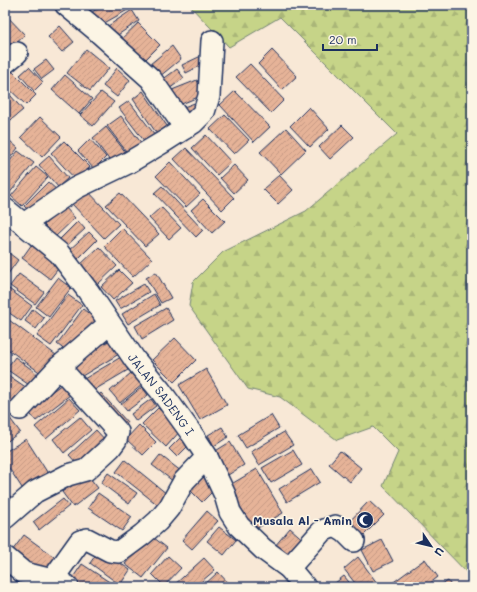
<svg xmlns="http://www.w3.org/2000/svg" width="477" height="592" font-family="Mali,sans-serif">
	<defs>
		<pattern id="forest-firs" width="22" height="20" patternUnits="userSpaceOnUse"><rect width="22" height="20" fill="#c6d488"/><path d="M5 1l3.5 6h-7zM16 11l3.5 6h-7z" fill="#aab678"/></pattern>
		<pattern id="building-hatch" width="6" height="6" patternUnits="userSpaceOnUse"><rect width="6" height="6" fill="#e6b398"/><path d="M-1 1l2-2M0 6l6-6M5 7l2-2" fill="none" stroke="#c59a85"/></pattern>
	</defs>
	<rect width="100%" height="100%" fill="#f8e8d6"/>
	<filter id="ink" filterUnits="userSpaceOnUse"><feTurbulence type="fractalNoise" baseFrequency=".025" numOctaves="2"/><feDisplacementMap in="SourceGraphic" scale="8" xChannelSelector="R" yChannelSelector="G"/><feConvolveMatrix kernelMatrix="1 2 1 2 8 2 1 2 1" color-interpolation-filters="sRGB"/></filter>
	<g filter="url(#ink)">
		<polygon fill="url(#forest-firs)" stroke="#708273" points="189,5 472,5 472,578 383,486 398,452 373,427 337,440 280,397 248,389 189,306 193,282 223,252 306,211 397,134 280,17 229,47"/>
		<g fill="url(#building-hatch)" stroke="#1b2f5e">
			<polygon points="87,5 99,5 89,10"/>
			<polygon points="104,5 132,5 133,7 99,26 92,12"/>
			<polygon points="132,10 139,21 113,38 105,28"/>
			<polygon points="5,14 25,35 11,48 5,42"/>
			<polygon points="138,23 160,45 140,65 118,42"/>
			<polygon points="60,26 74,42 62,52 48,37"/>
			<polygon points="172,46 181,59 154,81 144,69"/>
			<polygon points="86,49 109,68 90,91 67,73"/>
			<polygon points="272,50 297,76 282,90 258,64"/>
			<polygon points="201,56 204,64 186,73 182,65"/>
			<polygon points="46,60 54,70 42,79 34,69"/>
			<polygon points="250,64 284,100 271,113 236,77"/>
			<polygon points="29,67 43,82 34,91 20,75"/>
			<polygon points="9,68 36,95 26,105 5,85 5,73"/>
			<polygon points="117,68 130,80 117,97 103,86"/>
			<polygon points="177,69 184,78 165,92 158,83"/>
			<polygon points="65,75 92,99 79,114 52,90"/>
			<polygon points="197,80 203,95 179,105 172,90"/>
			<polygon points="5,89 23,110 6,124 5,123"/>
			<polygon points="143,91 167,126 157,134 133,99"/>
			<polygon points="235,91 270,127 254,142 220,105"/>
			<polygon points="101,92 114,102 93,126 80,115"/>
			<polygon points="129,101 155,135 145,142 119,108"/>
			<polygon points="200,101 185,118 181,108"/>
			<polygon points="309,107 329,129 310,147 290,126"/>
			<polygon points="225,115 249,140 234,154 210,129"/>
			<polygon points="121,116 142,144 129,155 107,126"/>
			<polygon points="40,117 61,137 42,157 21,137"/>
			<polygon points="342,125 354,137 330,159 319,147"/>
			<polygon points="106,127 127,154 113,165 93,138"/>
			<polygon points="286,128 306,150 281,174 260,152"/>
			<polygon points="206,135 231,162 217,175 192,148"/>
			<polygon points="90,139 106,157 94,169 78,151"/>
			<polygon points="10,141 18,148 5,164 5,147"/>
			<polygon points="64,141 90,167 76,180 51,153"/>
			<polygon points="186,148 234,198 222,210 174,159"/>
			<polygon points="18,151 34,163 8,195 5,193 5,167"/>
			<polygon points="49,156 68,178 58,187 39,165"/>
			<polygon points="170,162 200,194 186,207 156,176"/>
			<polygon points="234,165 248,180 234,193 220,178"/>
			<polygon points="36,167 48,177 22,206 11,196"/>
			<polygon points="279,175 293,190 278,204 263,189"/>
			<polygon points="48,182 58,191 34,216 24,206"/>
			<polygon points="162,186 203,230 196,237 154,193"/>
			<polygon points="87,190 119,224 104,238 72,204"/>
			<polygon points="120,193 159,234 145,246 106,205"/>
			<polygon points="203,199 225,221 212,233 191,210"/>
			<polygon points="64,206 75,218 55,237 44,225"/>
			<polygon points="161,207 181,228 169,239 149,218"/>
			<polygon points="78,221 85,229 63,249 57,242"/>
			<polygon points="122,228 152,259 133,277 104,246"/>
			<polygon points="89,232 97,240 77,260 68,251"/>
			<polygon points="32,244 61,265 50,279 22,258"/>
			<polygon points="99,247 117,266 97,285 79,266"/>
			<polygon points="5,250 18,260 5,278"/>
			<polygon points="119,270 132,283 113,300 101,287"/>
			<polygon points="156,272 171,298 161,303 146,278"/>
			<polygon points="19,274 44,292 35,304 10,286"/>
			<polygon points="58,278 71,288 49,317 36,307"/>
			<polygon points="144,284 149,292 120,309 115,301"/>
			<polygon points="5,286 32,306 21,321 5,310"/>
			<polygon points="154,294 160,305 128,324 122,314"/>
			<polygon points="68,295 82,305 51,346 37,336"/>
			<polygon points="166,308 173,320 142,339 135,326"/>
			<polygon points="33,309 44,318 36,329 25,321"/>
			<polygon points="83,309 97,320 71,355 57,344"/>
			<polygon points="9,320 56,355 42,374 5,347 5,326"/>
			<polygon points="175,338 196,360 174,382 152,360"/>
			<polygon points="110,340 119,354 77,379 69,365"/>
			<polygon points="15,357 43,378 35,389 6,369"/>
			<polygon points="121,357 128,370 91,392 84,379"/>
			<polygon points="206,369 227,405 200,420 179,385"/>
			<polygon points="5,373 30,390 15,412 5,406"/>
			<polygon points="131,373 142,385 120,403 110,391"/>
			<polygon points="62,384 70,395 36,421 27,410"/>
			<polygon points="142,387 148,395 127,411 121,404"/>
			<polygon points="101,393 128,423 120,430 93,400"/>
			<polygon points="69,398 80,410 46,439 35,427"/>
			<polygon points="151,399 156,406 136,421 131,414"/>
			<polygon points="158,408 181,430 166,447 142,424"/>
			<polygon points="271,415 279,428 246,448 238,435"/>
			<polygon points="9,417 20,432 5,443 5,419"/>
			<polygon points="80,417 91,430 64,453 53,439"/>
			<polygon points="139,425 156,442 143,455 126,439"/>
			<polygon points="222,427 228,437 214,446 208,435"/>
			<polygon points="96,430 108,443 81,468 69,455"/>
			<polygon points="284,432 293,445 259,465 251,452"/>
			<polygon points="185,433 193,441 177,457 169,449"/>
			<polygon points="26,439 49,475 24,491 5,462 5,452"/>
			<polygon points="230,442 244,465 228,475 214,452"/>
			<polygon points="293,450 302,465 271,483 262,468"/>
			<polygon points="340,451 361,468 350,482 329,464"/>
			<polygon points="160,455 186,475 178,485 152,465"/>
			<polygon points="125,460 172,498 163,509 116,472"/>
			<polygon points="257,469 283,513 254,530 228,486"/>
			<polygon points="312,469 320,482 287,502 279,489"/>
			<polygon points="197,470 216,488 202,502 184,484"/>
			<polygon points="86,473 98,488 73,507 62,492"/>
			<polygon points="108,473 137,493 129,504 101,483"/>
			<polygon points="5,492 15,500 5,512"/>
			<polygon points="98,493 132,517 122,531 88,508"/>
			<polygon points="63,499 69,506 39,530 33,522"/>
			<polygon points="369,501 384,515 360,539 346,525"/>
			<polygon points="207,511 218,521 192,549 182,540"/>
			<polygon points="219,527 236,540 224,555 207,541"/>
			<polygon points="290,528 306,542 292,559 275,546"/>
			<polygon points="149,534 167,548 143,578 125,564"/>
			<polygon points="24,535 57,559 45,575 12,551"/>
			<polygon points="382,540 393,561 373,571 362,550"/>
			<polygon points="100,549 130,570 120,585 90,563"/>
			<polygon points="168,556 181,568 164,586 152,574"/>
			<polygon points="358,557 377,583 372,587 358,587 344,569"/>
			<polygon points="204,558 215,570 195,587 174,587 173,586"/>
			<polygon points="425,559 438,577 425,587 393,587 391,584"/>
			<polygon points="82,564 117,587 78,587 70,582"/>
			<polygon points="218,572 232,587 202,587"/>
			<polygon points="344,576 353,587 330,587"/>
			<polygon points="448,581 452,587 438,587"/>
		</g>
		<g fill="none" stroke-linecap="round" stroke-linejoin="round">
			<g stroke="#1b2f5e" stroke-width="24">
				<g id="street">
					<polyline points="66,5 95,29 151,79 185,128"/>
					<polyline points="5,63 17,53"/>
					<path id="s1" d="M5,209L59,253L88,291L135,360L160,390L192,434L206,455L225,495L230,512L239,526L263,549L289,568L305,587"/>
					<polyline points="24,224 76,188 128,163 165,141 193,123 204,112 209,96 212,41"/>
					<polyline points="20,409 59,367 109,324"/>
					<polyline points="5,518 35,492 68,475 86,470 110,448 116,440 118,432 59,367"/>
					<polyline points="5,557 24,573 60,582 68,587"/>
					<polyline points="289,568 322,531 335,526 345,532 354,541"/>
					<polyline points="52,580 80,541 87,539 110,551 119,552 142,535 158,521 169,508 184,481 207,457"/>
				</g>
			</g>
			<use href="#street" stroke="#fcf5e5" stroke-width="21"/>
		</g>
	</g>
	<defs>
		<g id="mosque-disc" transform="scale(0.9)"><circle r="9.5" fill="#1b2f5e" stroke="#fcf5e5"/><path d="M3.5-4.9A6 6 0 1 0 3.5 4.9A5 5 0 1 1 3.5-4.9Z" fill="#fff"/></g>
	</defs>
	<g fill-rule="evenodd">
		<use href="#mosque-disc" x="365" y="520"/>
	</g>
	<g text-anchor="middle" dominant-baseline="central" stroke-width="3" stroke-linejoin="round" paint-order="stroke">
		<g font-size="12" fill="#1b2f5e" stroke="#fcf5e5">
			<text stroke="none"><textPath href="#s1" startOffset="244">JALAN SADENG I</textPath></text>
		</g>
		<g font-size="12" font-weight="bold" fill="#1b2f5e" stroke="#fcf5e5" text-anchor="end">
			<text x="352" y="520">Musala Al - Amin</text>
		</g>
	</g>
	<rect width="477" height="592" fill="none" stroke="#fcf5e5" stroke-width="20"/>
	<rect x="10" y="10" width="457" height="572" fill="none" stroke="#1b2f5e" stroke-width="1.5" filter="url(#ink)"/>
	<g transform="translate(431 546) rotate(125)" stroke="#fcf5e5" stroke-width="3" paint-order="stroke">
	<path d="M0-3L7 15L0 10L-7 15Z" fill="#1b2f5e"/>
	<text y="-6" font-size="11" font-weight="bold" text-anchor="middle" fill="#1b2f5e">U</text>
	</g>
	<path d="M323 44v6h54v-6" fill="none" stroke="#1b2f5e" stroke-width="2"/>
	<text x="329" y="44" font-size="12" fill="#1b2f5e" stroke="#fcf5e5" stroke-width="3" paint-order="stroke">20 m</text>
</svg>
